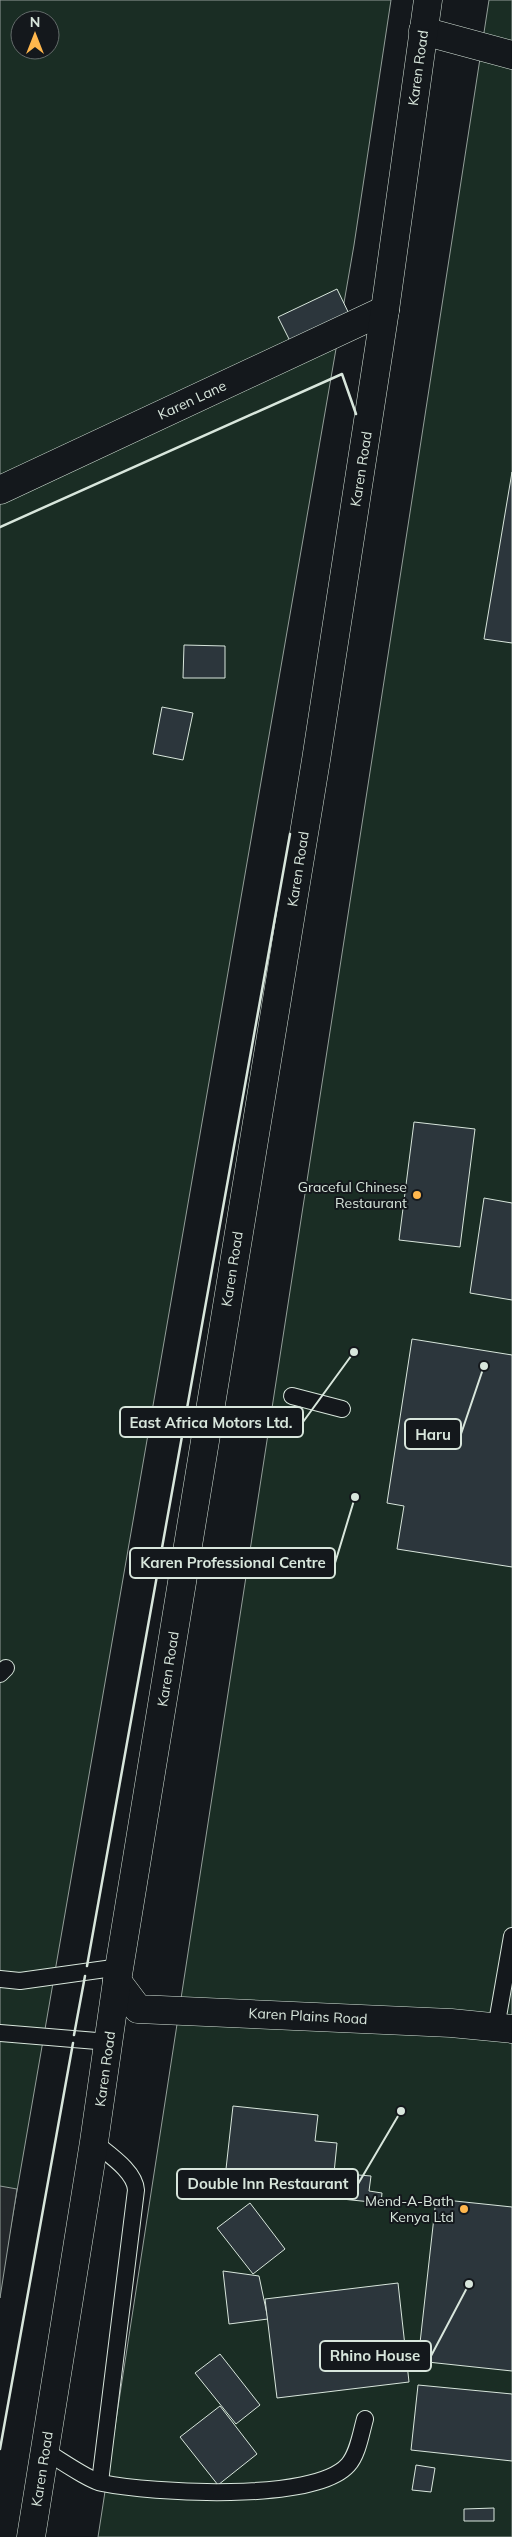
<svg xmlns="http://www.w3.org/2000/svg" width="512" height="2537" font-family="Mulish,sans-serif">
	<rect width="100%" height="100%" fill="#14181c"/>
	<g fill="#1a2d24" stroke="#939e99" fill-rule="evenodd">
		<path d="M0,0H391L354,245L0,2289ZM20,20H50V50H20Z"/>
		<polygon points="489,0 512,0 512,2537 98,2537"/>
	</g>
	<polygon fill="#24282b" stroke="#939e99" points="0,2186 17,2189 0,2298"/>
	<g fill="#2c363c" stroke="#d8e6dc">
		<polygon points="337,289 352,320 293,347 278,317"/>
		<polygon points="512,472 512,643 484,639"/>
		<polygon points="184,645 225,646 225,678 183,678"/>
		<polygon points="162,707 193,713 183,760 153,754"/>
		<polygon points="414,1122 475,1129 460,1247 399,1240"/>
		<polygon points="484,1198 512,1203 512,1300 470,1293"/>
		<polygon points="412,1339 512,1355 512,1567 397,1549 404,1506 387,1503"/>
		<polygon points="233,2106 318,2115 315,2141 337,2143 334,2173 371,2176 369,2191 382,2193 381,2203 224,2187"/>
		<polygon points="436,2199 512,2207 512,2371 418,2361"/>
		<polygon points="250,2203 285,2249 253,2274 217,2228"/>
		<polygon points="223,2271 259,2276 268,2319 229,2324"/>
		<polygon points="398,2283 409,2382 277,2398 265,2299"/>
		<polygon points="220,2354 260,2405 236,2424 195,2373"/>
		<polygon points="418,2385 512,2394 512,2461 411,2450"/>
		<polygon points="220,2406 257,2454 218,2485 180,2437"/>
		<polygon points="416,2465 435,2468 431,2492 412,2490"/>
		<polygon points="494,2508 494,2521 464,2521 464,2509"/>
	</g>
	<g fill="none" stroke-linecap="round" stroke-linejoin="round">
		<g stroke="#d8e6dc" stroke-width="18">
			<g id="service">
				<polyline points="292,1396 342,1409"/>
				<polyline points="0,1674 6,1668"/>
				<polyline points="0,1979 20,1981 120,1967"/>
				<polyline points="496,2028 512,1936"/>
				<polyline points="0,2033 109,2042"/>
				<path d="M94,2142C108,2154 135,2171 136,2190L100,2482"/>
				<path d="M45,2451C59,2459 88,2480 102,2483C151,2493 314,2503 348,2465C358,2454 361,2433 365,2419"/>
			</g>
		</g>
		<g stroke="#d8e6dc" stroke-width="29">
			<g id="minor">
				<polyline points="423,31 512,55"/>
				<polyline points="0,490 385,310"/>
				<polyline points="117,1981 138,2009 451,2023 512,2029"/>
				<polyline points="31,2537 94,2142 117,1981 316,760 385,310 428,0"/>
			</g>
		</g>
		<use href="#service" stroke="#14181c" stroke-width="16"/>
		<use href="#minor" stroke="#14181c" stroke-width="28"/>
		<g stroke="#d8e6dc" stroke-width="2.5">
			<polyline points="0,527 342,374 356,414"/>
			<polyline points="87,1966 290,834"/>
			<polyline points="74,2035 85,1976"/>
			<polyline points="0,2449 73,2043"/>
		</g>
	</g>
	<g fill="#ffb74d" stroke="#14181c" stroke-width="2">
		<circle cx="417" cy="1195" r="5"/>
		<circle cx="464" cy="2209" r="5"/>
	</g>
	<g text-anchor="middle" dominant-baseline="central" stroke-width="4" stroke-linejoin="round" paint-order="stroke">
		<g font-size="14" fill="#d8e6dc" stroke="#14181c">
			<text transform="translate(418 68) rotate(-82)">Karen Road</text>
			<text transform="translate(192 400) rotate(-25)">Karen Lane</text>
			<text transform="translate(361 469) rotate(-81)">Karen Road</text>
			<text transform="translate(298 869) rotate(-81)">Karen Road</text>
			<text transform="translate(232 1269) rotate(-81)">Karen Road</text>
			<text transform="translate(168 1669) rotate(-81)">Karen Road</text>
			<text transform="translate(308 2016) rotate(3)">Karen Plains Road</text>
			<text transform="translate(105 2069) rotate(-82)">Karen Road</text>
			<text transform="translate(42 2469) rotate(-81)">Karen Road</text>
		</g>
		<g font-size="14" fill="#d8e6dc" stroke="#14181c" text-anchor="end">
			<text x="407" y="1187">Graceful Chinese<tspan x="407" dy="16">Restaurant</tspan></text>
			<text x="454" y="2201">Mend-A-Bath<tspan x="454" dy="16">Kenya Ltd</tspan></text>
		</g>
	</g>
	<path fill="none" stroke="#d8e6dc" stroke-width="2" d="M354 1352L303 1422M484 1366L461 1434M355 1497L335 1563M401 2111L358 2184M469 2284L431 2356"/>
	<g fill="#d8e6dc" stroke="#14181c" stroke-width="2">
		<circle cx="354" cy="1352" r="5"/>
		<circle cx="484" cy="1366" r="5"/>
		<circle cx="355" cy="1497" r="5"/>
		<circle cx="401" cy="2111" r="5"/>
		<circle cx="469" cy="2284" r="5"/>
	</g>
	<g fill="#14181c" stroke="#d8e6dc" stroke-width="2">
		<rect x="120" y="1407" width="183" height="30" rx="5"/>
		<rect x="405" y="1419" width="56" height="30" rx="5"/>
		<rect x="130" y="1548" width="205" height="30" rx="5"/>
		<rect x="177" y="2169" width="181" height="30" rx="5"/>
		<rect x="320" y="2341" width="111" height="30" rx="5"/>
	</g>
	<g font-size="15" text-anchor="middle" font-weight="bold" fill="#d8e6dc">
		<text x="211" y="1428">East Africa Motors Ltd.</text>
		<text x="433" y="1440">Haru</text>
		<text x="233" y="1568">Karen Professional Centre</text>
		<text x="268" y="2189">Double Inn Restaurant</text>
		<text x="375" y="2361">Rhino House</text>
	</g>
	<g transform="translate(35 35)"><circle r="24" fill="#14181c" stroke="#626a69"/>
	<path d="M0-4L9 19L0 12L-9 19Z" fill="#ffb74d"/>
	<text y="-8" font-size="14" font-weight="bold" text-anchor="middle" fill="#d8e6dc">N</text>
	</g>
</svg>
